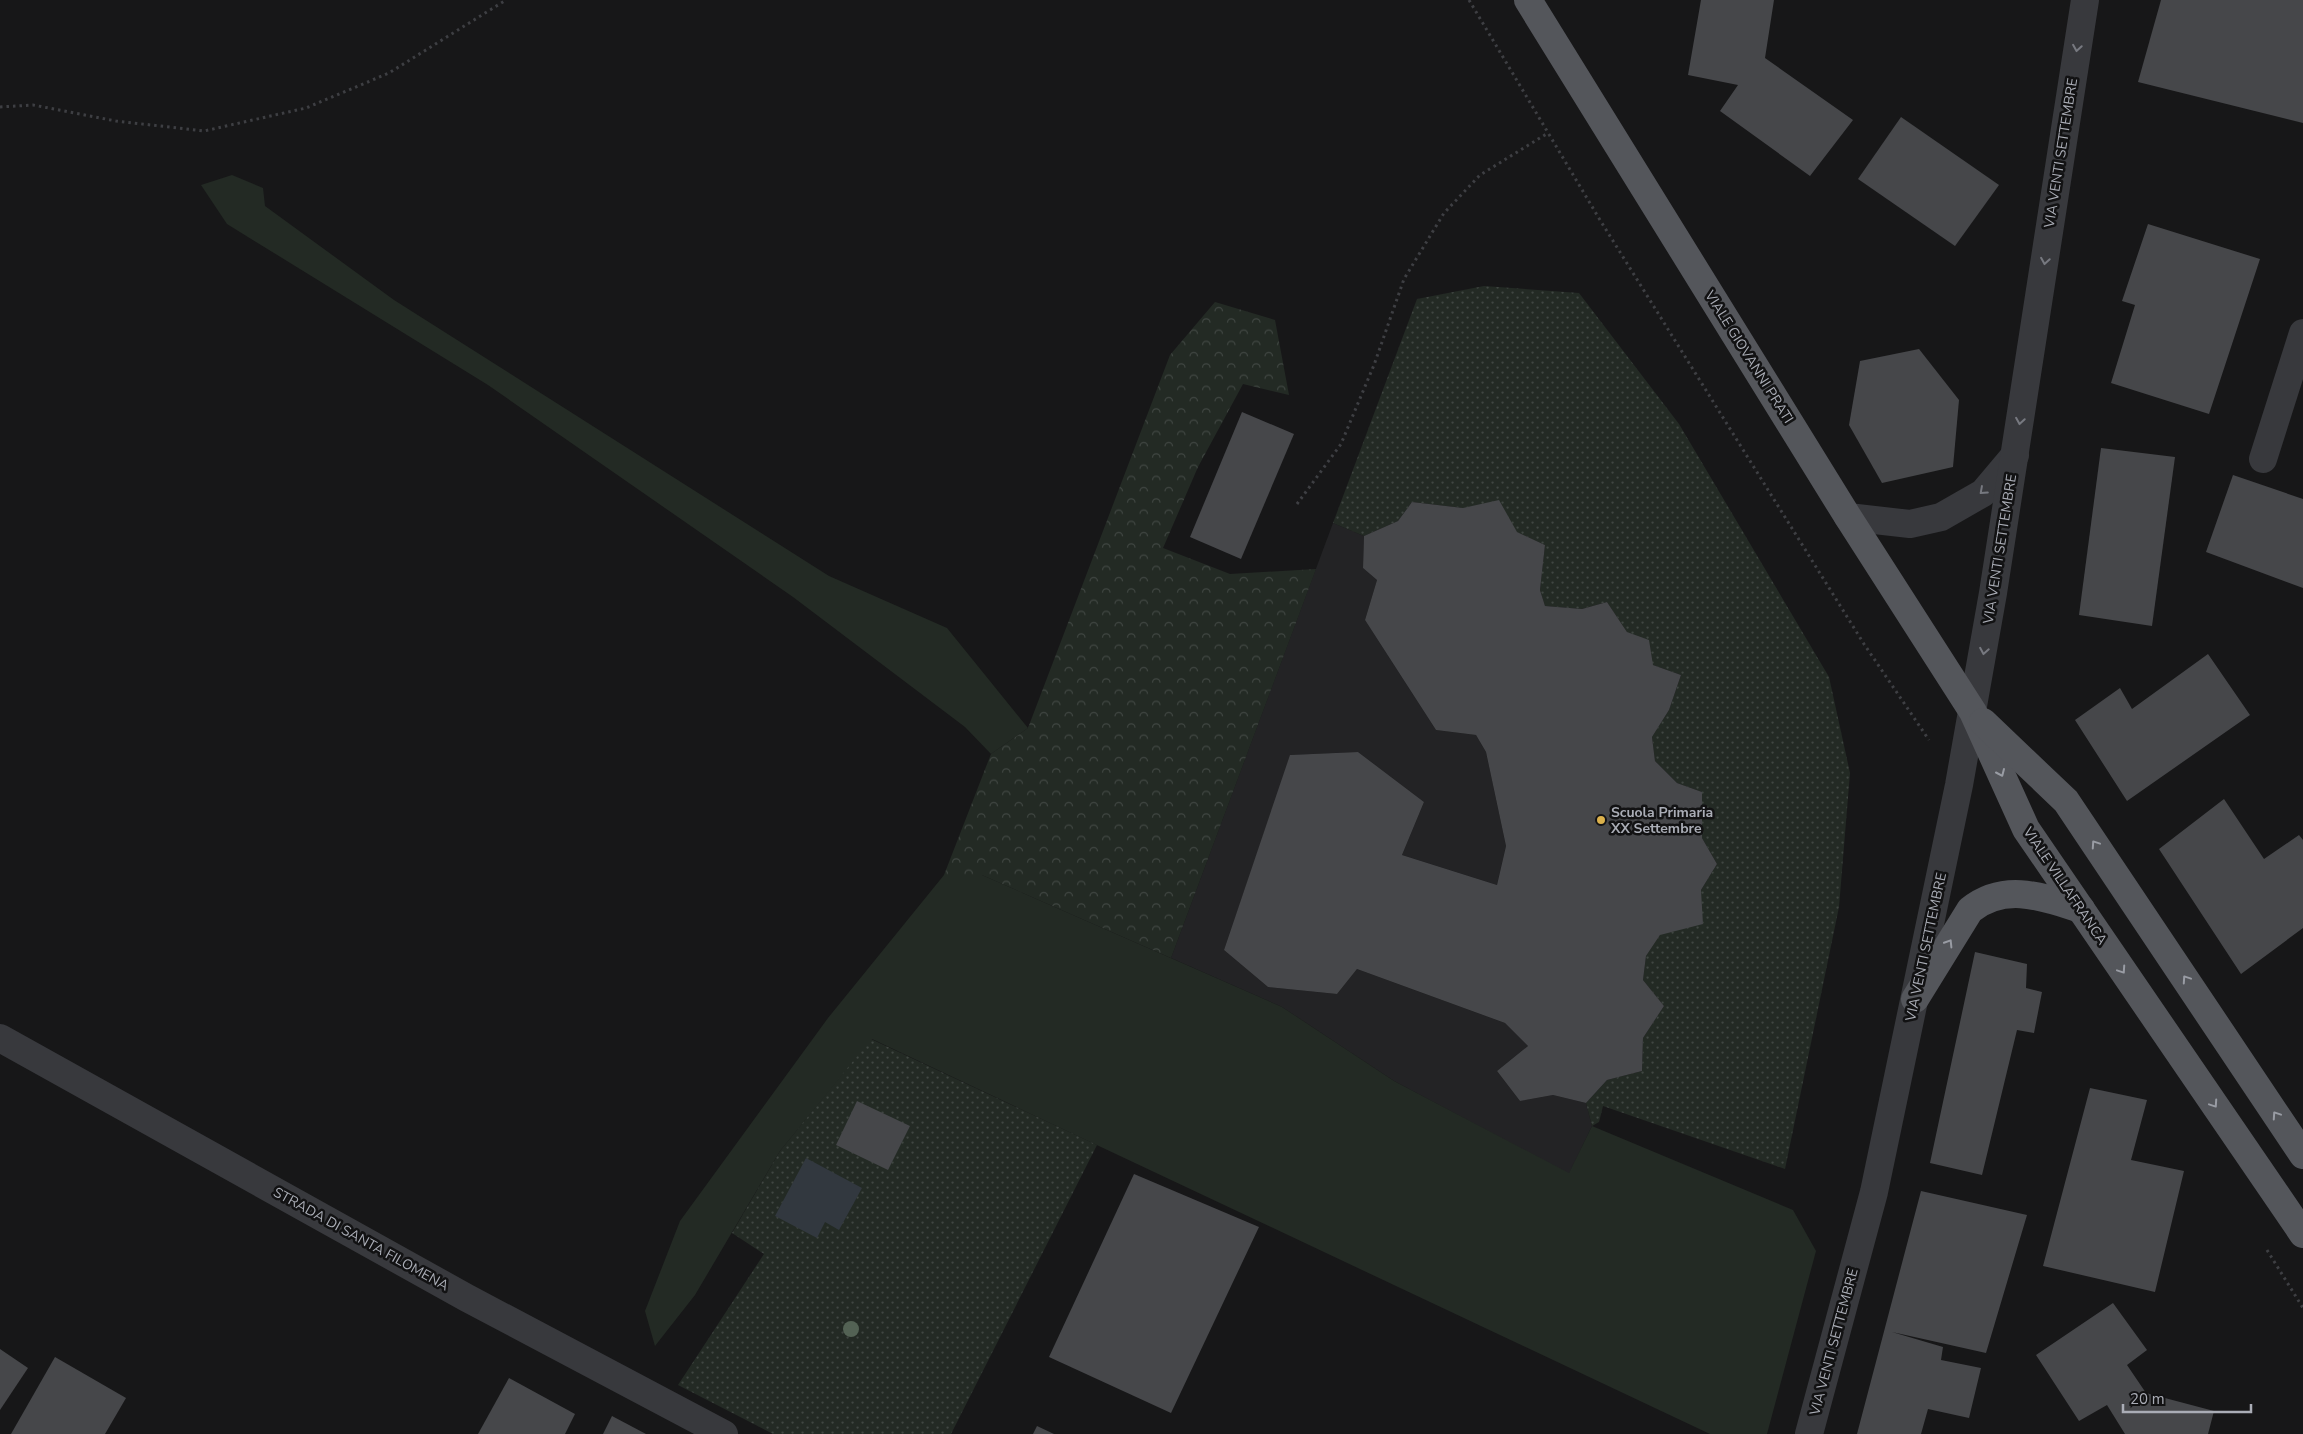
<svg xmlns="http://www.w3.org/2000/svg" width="2303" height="1434" font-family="'Nunito Sans',sans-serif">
	<defs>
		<pattern id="forest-crowns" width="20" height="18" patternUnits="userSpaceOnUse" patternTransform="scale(1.25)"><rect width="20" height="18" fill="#232a24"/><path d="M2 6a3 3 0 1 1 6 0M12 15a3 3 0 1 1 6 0" fill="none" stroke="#404642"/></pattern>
		<pattern id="garden-dots" width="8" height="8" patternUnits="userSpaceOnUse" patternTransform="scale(1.25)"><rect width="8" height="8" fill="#232a24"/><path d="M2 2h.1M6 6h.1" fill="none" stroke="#404642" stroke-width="1.8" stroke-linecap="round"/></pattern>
	</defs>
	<rect width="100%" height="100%" fill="#171718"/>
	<polygon fill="#232325" points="1333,523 1364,536 1363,568 1377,580 1365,620 1436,730 1476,735 1486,752 1506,846 1497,885 1402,855 1424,802 1358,752 1291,755 1224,950 1268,987 1337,994 1357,969 1505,1023 1528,1046 1497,1071 1520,1101 1553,1095 1586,1103 1592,1126 1569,1174 1394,1081 1282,1007 1171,958"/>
	<g fill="#232a24">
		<polygon points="232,175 263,188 265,206 394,300 829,576 947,628 1028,728 991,754 965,727 793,597 488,385 227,224 201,185"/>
		<polygon points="944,875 982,875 1282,1007 1394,1081 1569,1173 1592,1126 1793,1210 1816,1251 1767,1434 1710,1434 872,1039 780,1151 695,1295 655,1346 645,1311 680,1221 828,1018"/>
	</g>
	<polygon fill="url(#forest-crowns)" points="1215,302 1275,320 1289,395 1243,384 1198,467 1163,548 1230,574 1316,569 1171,958 982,875 944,875 991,754 1028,728 1170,355"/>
	<g fill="url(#garden-dots)">
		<polygon points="1484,286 1579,293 1679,424 1829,677 1850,773 1839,907 1785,1169 1603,1106 1599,1122 1592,1126 1586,1103 1607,1080 1642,1071 1643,1038 1664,1006 1643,980 1646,956 1660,935 1701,890 1717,864 1702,838 1702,792 1677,783 1655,761 1652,737 1669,710 1681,675 1653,665 1627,632 1607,602 1582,609 1545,606 1540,590 1545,545 1463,508 1412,502 1398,521 1364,536 1333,523 1417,299"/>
		<polygon points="871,1039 1097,1145 951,1434 773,1434 678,1385 764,1254 732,1233 780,1151"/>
	</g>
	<polygon fill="#32383f" points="806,1158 862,1188 839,1230 825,1222 817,1238 775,1216"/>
	<g fill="#46474a">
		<polygon points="1701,0 1774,0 1765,58 1853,120 1810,176 1720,111 1738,85 1688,75"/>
		<polygon points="2161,0 2303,0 2303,123 2138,82"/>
		<polygon points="1901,117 1999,185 1955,246 1858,179"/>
		<polygon points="2148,224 2260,259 2209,414 2111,383 2135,305 2122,301"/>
		<polygon points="1919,349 1959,400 1953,467 1882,483 1849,425 1860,361"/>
		<polygon points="1242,412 1294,434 1241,559 1190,537"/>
		<polygon points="2101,448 2175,457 2152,626 2079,615"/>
		<polygon points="2233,475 2303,499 2303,588 2206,552"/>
		<polygon points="1499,500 1517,532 1545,545 1540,590 1545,606 1582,609 1607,602 1627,632 1649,640 1653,665 1681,675 1669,710 1652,737 1655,761 1677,783 1702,792 1702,838 1717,864 1701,890 1703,924 1660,935 1646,956 1643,980 1664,1006 1643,1038 1642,1071 1607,1080 1586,1103 1553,1095 1520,1101 1497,1071 1528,1046 1505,1023 1357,969 1337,994 1268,987 1224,950 1290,755 1358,752 1424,802 1402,855 1497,885 1506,846 1486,752 1476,735 1436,730 1365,620 1377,580 1363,568 1364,536 1398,521 1412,502 1463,508"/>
		<polygon points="2208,654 2250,715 2127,801 2075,720 2120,688 2132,709"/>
		<polygon points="2224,799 2264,859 2299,835 2303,840 2303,928 2241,974 2159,849"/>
		<polygon points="1975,952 2027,964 2026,988 2042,992 2034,1033 2017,1030 1982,1175 1930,1163"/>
		<polygon points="2090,1088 2147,1100 2131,1160 2184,1171 2155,1292 2043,1266"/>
		<polygon points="857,1101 910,1126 888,1170 836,1145"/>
		<polygon points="1134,1174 1259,1227 1171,1413 1049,1357"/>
		<polygon points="1921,1191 2027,1215 1986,1353 1892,1332 1943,1347 1941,1360 1981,1368 1969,1418 1928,1409 1921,1434 1857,1434"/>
		<polygon points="2113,1303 2147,1350 2127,1365 2146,1393 2214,1411 2208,1434 2125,1434 2107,1405 2079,1421 2036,1355"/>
		<polygon points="0,1349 28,1368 0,1410"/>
		<polygon points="55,1357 126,1398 105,1434 11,1434"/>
		<polygon points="509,1378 575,1414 565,1434 478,1434"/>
		<polygon points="612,1416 646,1434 603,1434"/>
		<polygon points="1037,1426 1054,1434 1033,1434"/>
	</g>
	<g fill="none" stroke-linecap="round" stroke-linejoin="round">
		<g stroke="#3e3f43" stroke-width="3" stroke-dasharray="2.5 4" stroke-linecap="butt">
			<polyline points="1469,0 1600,220 1864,644 1929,740"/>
			<polyline points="0,107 33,105 116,121 204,131 306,108 389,73 506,0"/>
			<polyline points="1297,504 1341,444 1374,365 1404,279 1444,213 1480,175 1548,133"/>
			<polyline points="2267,1250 2303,1308"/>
		</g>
		<g stroke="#38393d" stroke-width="28">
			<polyline points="2263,459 2303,333"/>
			<polyline points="1848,517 1910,524 1941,517 1983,493 2015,455"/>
			<polyline points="0,1038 467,1298 724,1434"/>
			<polyline points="1809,1434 1874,1192 1959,785 1993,593 2085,0"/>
		</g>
		<g stroke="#54565b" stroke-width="28">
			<polyline points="1528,0 1848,517 1973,712 2026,829 2303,1234"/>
			<polyline points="1983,722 2066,801 2303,1155"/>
			<path d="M1915,999L1970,910C2005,882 2043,897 2081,909"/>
		</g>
	</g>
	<circle fill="#536254" cx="851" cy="1329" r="8"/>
	<defs><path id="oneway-chevron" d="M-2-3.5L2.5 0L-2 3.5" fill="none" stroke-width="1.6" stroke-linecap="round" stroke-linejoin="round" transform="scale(1.25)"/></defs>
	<g stroke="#777980">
		<use href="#oneway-chevron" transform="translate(2077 48) rotate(99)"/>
		<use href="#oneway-chevron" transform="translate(2045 261) rotate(99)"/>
		<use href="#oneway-chevron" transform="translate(2020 421) rotate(99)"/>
		<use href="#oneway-chevron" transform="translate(1983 491) rotate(138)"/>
		<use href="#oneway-chevron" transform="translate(1984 651) rotate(100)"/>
	</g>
	<g stroke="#999ca4">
		<use href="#oneway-chevron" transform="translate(2001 773) rotate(66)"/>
		<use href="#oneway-chevron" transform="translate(2095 844) rotate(-124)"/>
		<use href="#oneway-chevron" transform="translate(1949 943) rotate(-58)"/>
		<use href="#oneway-chevron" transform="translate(2122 970) rotate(56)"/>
		<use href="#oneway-chevron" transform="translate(2186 979) rotate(-124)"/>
		<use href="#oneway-chevron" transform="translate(2214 1104) rotate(56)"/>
		<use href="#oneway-chevron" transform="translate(2276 1115) rotate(-124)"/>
	</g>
	<circle fill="#dbb14c" stroke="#121213" stroke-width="2" cx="1601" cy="820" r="5"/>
	<g text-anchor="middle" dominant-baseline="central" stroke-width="5" stroke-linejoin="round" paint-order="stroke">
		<g font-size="14" fill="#aaadb6" stroke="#121213">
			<text transform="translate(2061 153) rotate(-81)">VIA VENTI SETTEMBRE</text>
			<text transform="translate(1749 357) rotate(58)">VIALE GIOVANNI PRATI</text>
			<text transform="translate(2000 549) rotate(-81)">VIA VENTI SETTEMBRE</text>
			<text transform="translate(2065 886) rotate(56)">VIALE VILLAFRANCA</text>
			<text transform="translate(1926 947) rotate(-78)">VIA VENTI SETTEMBRE</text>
			<text transform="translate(361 1239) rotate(29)">STRADA DI SANTA FILOMENA</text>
			<text transform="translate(1834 1342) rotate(-75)">VIA VENTI SETTEMBRE</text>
		</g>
		<g font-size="14" font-weight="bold" fill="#aaadb6" stroke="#121213" text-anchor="start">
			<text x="1611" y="812">Scuola Primaria<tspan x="1611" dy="16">XX Settembre</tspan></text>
		</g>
	</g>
	<path d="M2123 1404v8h128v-8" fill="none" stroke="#aaadb6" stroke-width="2.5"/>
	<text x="2130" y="1404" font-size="15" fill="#aaadb6" stroke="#121213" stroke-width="4" paint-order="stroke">20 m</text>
</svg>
